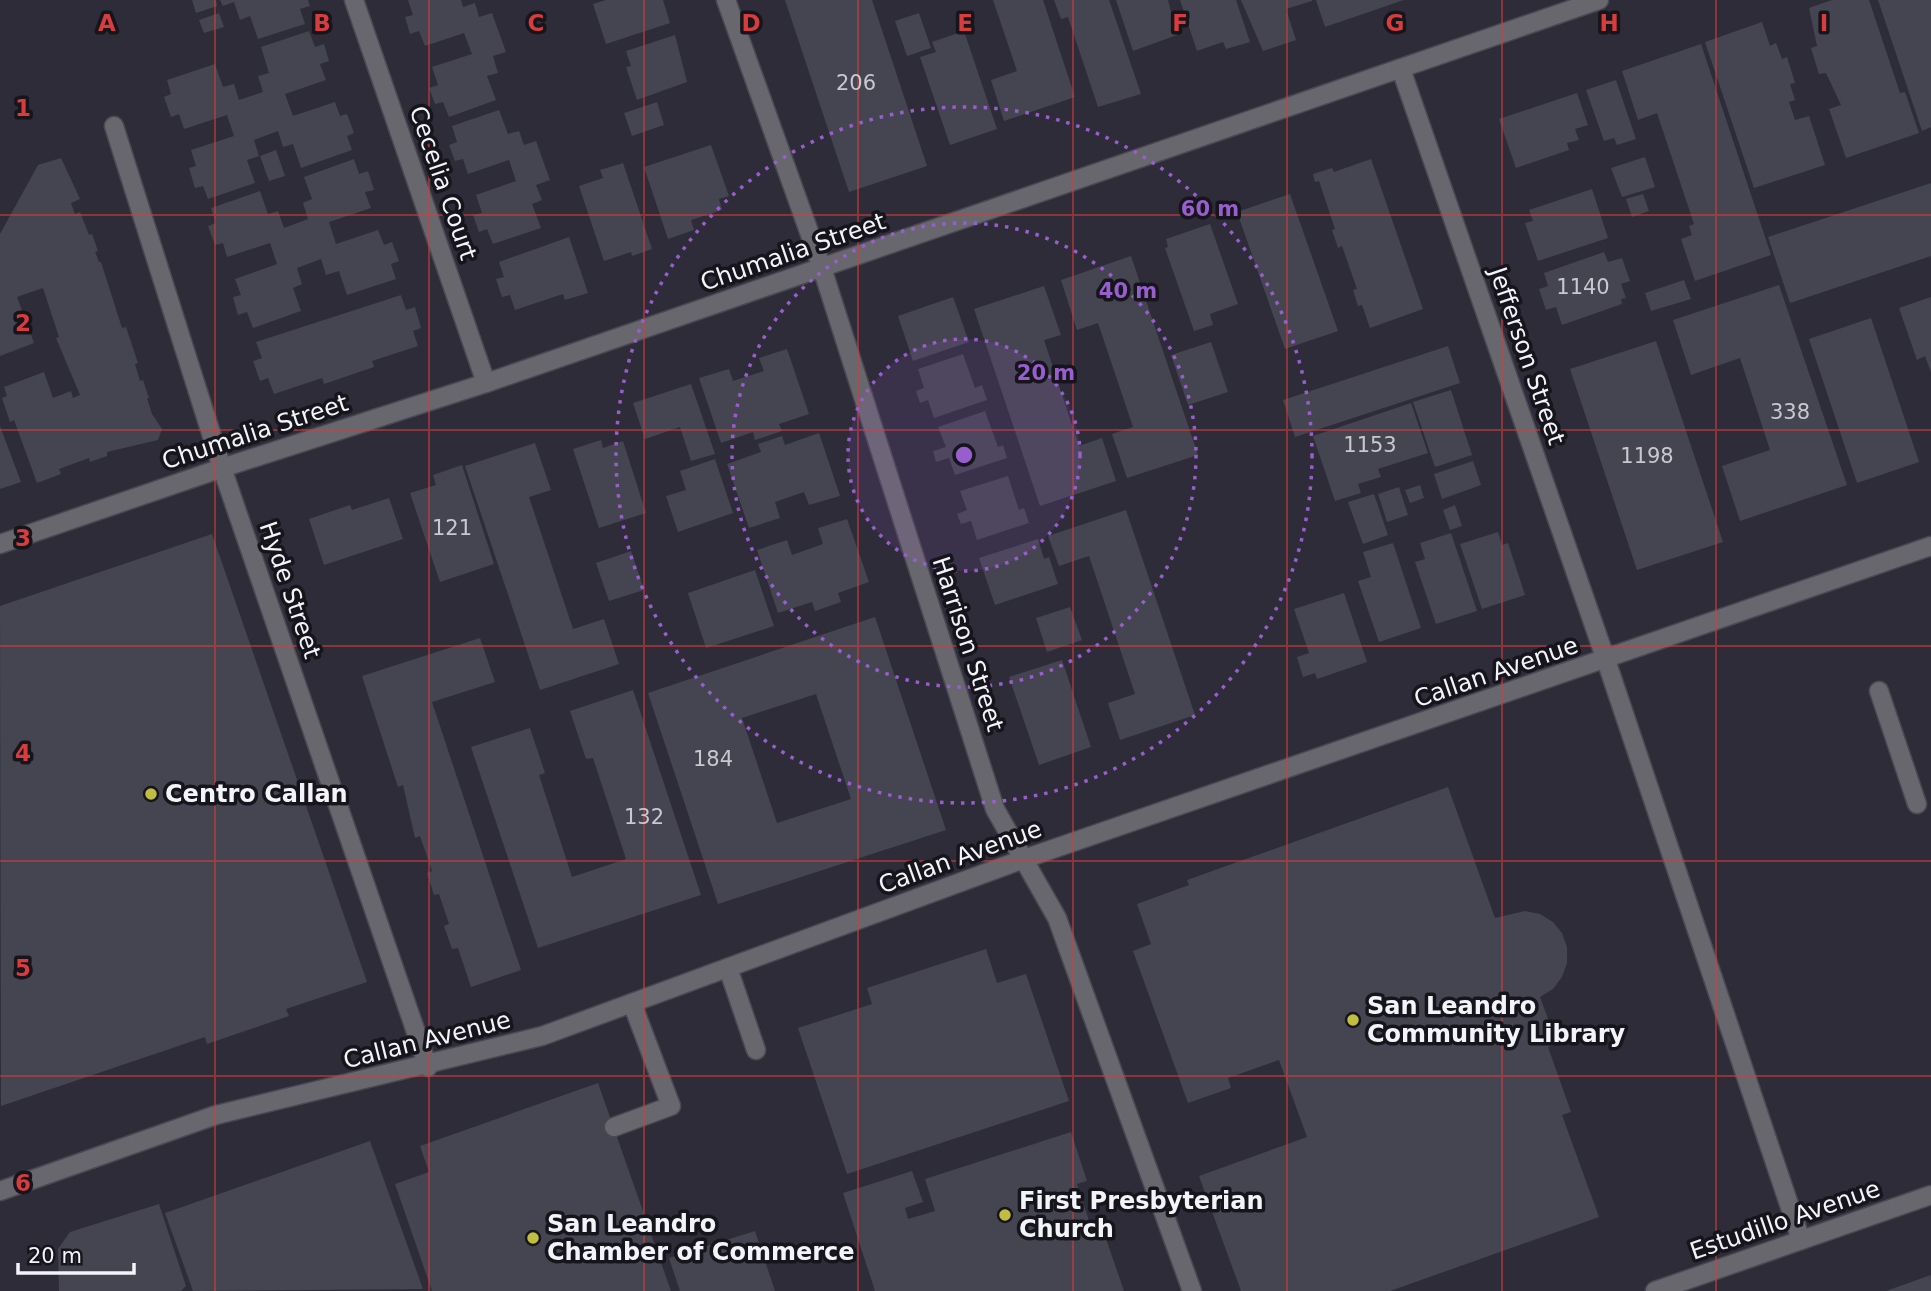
<svg xmlns="http://www.w3.org/2000/svg" width="1931" height="1291" font-family="'DejaVu Sans',sans-serif">
	<rect width="100%" height="100%" fill="#2d2c38"/>
	<g fill="#454551" fill-rule="evenodd">
		<polygon points="192,0 216,0 217,6 196,13"/>
		<polygon points="220,0 308,0 310,6 300,9 305,24 258,39 250,16 240,20 234,2 223,6"/>
		<polygon points="408,0 461,0 463,7 475,3 479,17 492,13 506,52 493,56 498,73 487,76 496,100 449,117 443,102 435,104 429,88 438,85 432,67 472,54 464,33 425,46 419,31 410,34 405,17 413,15"/>
		<polygon points="606,0 663,0 670,23 606,44 593,4"/>
		<polygon points="785,0 872,0 927,166 849,192"/>
		<polygon points="993,0 1043,0 1075,97 1004,121 991,80 1017,71"/>
		<polygon points="1054,0 1109,0 1141,94 1098,107 1068,17 1061,19"/>
		<polygon points="1116,0 1168,0 1177,35 1133,51"/>
		<polygon points="1180,0 1236,0 1250,42 1226,49 1223,42 1197,51"/>
		<polygon points="1241,0 1312,0 1312,1 1286,9 1296,40 1263,51"/>
		<polygon points="1316,0 1404,0 1325,27"/>
		<polygon points="1832,0 1869,0 1900,93 1905,92 1919,133 1846,158 1829,109 1841,105 1826,73 1819,74 1811,48 1817,46 1809,8"/>
		<polygon points="1878,0 1931,0 1931,127 1922,131"/>
		<polygon points="219,13 224,27 204,33 199,20"/>
		<polygon points="919,13 931,48 907,56 895,21"/>
		<polygon points="1762,22 1770,46 1776,43 1782,59 1787,57 1795,83 1790,84 1795,100 1789,102 1795,120 1809,116 1825,165 1754,188 1705,42"/>
		<polygon points="309,31 315,47 324,44 329,61 320,64 326,80 285,94 293,116 335,102 340,116 347,114 354,133 347,136 352,150 301,168 293,144 283,147 278,131 254,140 259,156 247,160 255,183 208,199 203,186 195,188 189,168 196,166 191,150 234,136 227,115 184,129 179,114 171,117 164,97 171,94 167,80 215,64 223,87 234,84 239,100 263,92 258,76 269,73 261,47"/>
		<polygon points="964,31 997,129 950,145 920,57 936,52 932,42"/>
		<polygon points="675,35 687,82 637,100 626,67 631,66 626,51"/>
		<polygon points="1701,44 1771,255 1695,281 1681,239 1692,235 1689,226 1694,224 1657,113 1638,120 1622,71"/>
		<polygon points="1616,80 1636,139 1617,145 1614,138 1604,141 1586,90"/>
		<polygon points="1577,93 1588,125 1575,129 1579,140 1567,143 1569,150 1516,168 1499,119"/>
		<polygon points="657,102 664,125 632,136 624,113"/>
		<polygon points="499,110 508,134 519,131 524,145 536,141 550,180 536,185 542,200 532,204 541,228 493,244 487,229 479,232 473,215 482,213 476,195 516,181 509,160 468,174 463,159 455,161 449,145 457,142 452,126"/>
		<polygon points="711,145 729,196 719,199 722,210 691,220 694,230 668,239 644,167"/>
		<polygon points="276,150 285,176 269,181 260,156"/>
		<polygon points="1645,157 1655,187 1622,197 1611,168"/>
		<polygon points="61,158 80,199 71,203 75,214 80,212 89,235 92,234 98,251 95,252 99,262 101,262 122,328 126,327 138,363 135,364 140,381 143,380 149,398 147,398 152,414 162,429 158,440 107,452 107,456 90,462 89,458 59,469 61,474 37,483 14,420 10,422 2,398 7,396 4,387 44,372 53,398 71,391 73,398 80,395 56,338 59,337 43,288 17,297 34,343 0,356 0,234 38,165"/>
		<polygon points="354,159 359,174 368,171 374,190 365,192 371,208 329,222 336,244 378,230 384,245 392,242 399,261 391,264 396,279 347,295 339,271 326,275 321,259 297,268 302,284 293,288 301,311 253,328 247,312 238,315 233,297 241,295 235,279 277,264 270,243 227,257 223,243 215,245 208,226 216,223 211,208 260,191 268,214 278,211 284,228 308,219 303,203 312,199 304,177"/>
		<polygon points="1371,159 1423,309 1370,328 1362,305 1358,306 1353,290 1357,289 1342,246 1338,248 1332,230 1335,229 1319,181 1315,182 1313,174 1332,168 1334,172"/>
		<polygon points="623,163 652,249 632,256 631,252 604,261 579,186 603,178 600,170"/>
		<polygon points="1931,183 1931,256 1790,303 1768,237"/>
		<polygon points="1592,189 1608,238 1538,261 1525,223 1533,221 1529,210"/>
		<polygon points="1290,194 1338,331 1285,349 1237,212"/>
		<polygon points="1643,194 1649,211 1632,217 1626,199"/>
		<polygon points="1210,224 1238,304 1210,314 1213,325 1194,331 1165,248 1168,247 1166,239"/>
		<polygon points="569,237 588,293 565,300 563,294 515,310 510,295 502,297 496,279 504,277 499,262"/>
		<polygon points="1604,252 1608,262 1622,258 1630,281 1621,284 1626,298 1621,299 1622,304 1562,325 1556,307 1546,310 1539,289 1548,286 1544,273"/>
		<polygon points="1131,256 1198,455 1127,478 1112,434 1133,427 1098,323 1077,330 1061,280"/>
		<polygon points="1684,280 1691,299 1651,311 1645,293"/>
		<polygon points="1779,285 1847,485 1740,521 1722,466 1770,450 1740,358 1691,375 1673,320"/>
		<polygon points="1044,286 1061,335 1044,340 1079,446 1102,438 1116,481 1040,506 974,309"/>
		<polygon points="401,295 406,310 415,307 421,328 413,331 418,346 372,361 374,367 324,384 322,378 274,394 268,378 260,381 253,361 262,358 256,342"/>
		<polygon points="953,297 969,342 913,361 898,316"/>
		<polygon points="1931,297 1931,372 1925,356 1917,360 1899,308"/>
		<polygon points="1871,318 1919,462 1857,483 1809,339"/>
		<polygon points="1656,341 1723,542 1637,570 1570,369"/>
		<polygon points="1211,342 1228,392 1188,405 1171,355"/>
		<polygon points="1448,346 1460,383 1295,437 1283,400"/>
		<polygon points="787,349 809,414 779,424 782,431 755,440 753,432 721,443 699,378 729,369 733,381 764,371 759,358"/>
		<polygon points="963,354 975,388 982,385 987,400 934,418 928,400 920,403 916,391 924,388 918,369"/>
		<polygon points="691,384 715,454 691,461 680,427 645,439 633,403"/>
		<polygon points="1451,390 1472,455 1435,467 1413,402"/>
		<polygon points="1411,403 1428,453 1378,469 1381,477 1358,484 1361,493 1335,501 1313,436"/>
		<polygon points="985,411 998,447 1003,445 1007,458 955,475 949,458 936,462 933,451 946,447 938,427"/>
		<polygon points="0,426 21,482 0,489"/>
		<polygon points="819,433 840,496 809,505 804,492 775,502 780,518 749,528 727,464 761,452 758,444 782,436 785,445"/>
		<polygon points="601,440 603,448 623,441 646,513 599,528 573,449"/>
		<polygon points="535,443 551,490 529,497 573,629 604,619 619,664 540,690 465,466"/>
		<polygon points="715,459 733,513 678,532 666,496 686,490 680,471"/>
		<polygon points="1473,461 1481,485 1442,499 1434,474"/>
		<polygon points="462,465 494,564 440,582 410,493 436,485 433,475"/>
		<polygon points="1008,476 1019,510 1024,508 1029,523 977,540 971,521 961,524 957,514 967,510 960,491"/>
		<polygon points="1420,485 1424,498 1410,503 1405,490"/>
		<polygon points="1399,487 1408,515 1387,522 1378,494"/>
		<polygon points="1374,494 1388,535 1363,544 1348,502"/>
		<polygon points="389,498 403,539 324,565 309,519 350,505 352,510"/>
		<polygon points="1455,505 1462,526 1450,530 1443,510"/>
		<polygon points="1126,510 1195,715 1120,740 1108,703 1135,694 1089,556 1059,566 1048,536"/>
		<polygon points="847,519 869,582 838,593 841,602 815,611 812,602 778,613 757,550 787,540 792,555 823,544 818,528"/>
		<polygon points="1498,532 1502,545 1508,543 1525,595 1482,609 1460,544"/>
		<polygon points="1451,533 1477,611 1436,624 1415,562 1425,559 1420,543"/>
		<polygon points="212,534 367,982 286,1009 289,1016 207,1044 205,1037 1,1106 0,606"/>
		<polygon points="1038,539 1044,559 1049,557 1058,584 995,605 979,558"/>
		<polygon points="1393,543 1421,628 1379,642 1358,581 1371,577 1363,552"/>
		<polygon points="631,551 644,590 609,601 596,563"/>
		<polygon points="755,570 774,626 706,648 688,593"/>
		<polygon points="1344,593 1367,662 1317,679 1315,673 1303,677 1297,657 1309,653 1294,609"/>
		<polygon points="1070,607 1082,640 1047,652 1036,618"/>
		<path d="M875,617L946,830L718,904L648,693ZM816,694L851,799L777,823L742,718Z"/>
		<polygon points="480,638 495,682 432,702 521,970 471,987 458,948 452,949 444,926 449,924 439,894 434,895 427,873 432,871 420,836 415,838 403,785 398,787 362,676"/>
		<polygon points="1062,660 1091,747 1039,765 1009,677"/>
		<polygon points="633,690 701,895 538,948 471,747 530,728 545,773 539,775 572,877 626,859 593,758 586,759 570,711"/>
		<polygon points="1448,787 1495,918 1525,911 1540,914 1553,922 1562,933 1567,947 1567,963 1562,977 1553,989 1540,997 1557,1043 1548,1047 1571,1112 1562,1115 1599,1217 1390,1291 1241,1291 1199,1176 1307,1137 1279,1060 1228,1078 1231,1088 1188,1103 1133,951 1151,944 1137,904 1189,885 1187,880"/>
		<polygon points="986,949 997,983 1026,974 1069,1101 847,1174 798,1028 872,1004 867,988"/>
		<polygon points="598,1083 671,1291 432,1291 395,1184 429,1172 420,1146"/>
		<polygon points="1071,1132 1087,1181 1077,1184 1094,1236 1104,1233 1124,1291 875,1291 843,1193 912,1171 923,1202 905,1208 908,1219 935,1211 925,1179"/>
		<polygon points="370,1141 423,1289 193,1291 165,1213"/>
		<polygon points="159,1204 186,1286 181,1291 59,1291 58,1249 70,1232"/>
		<polygon points="755,1231 775,1291 680,1291 669,1258"/>
		<polygon points="1931,1275 1931,1291 1886,1291"/>
	</g>
	<g fill="none" stroke-linecap="round" stroke-linejoin="round">
		<g stroke="#494853" stroke-width="21">
			<g id="minor">
				<polyline points="354,0 486,383"/>
				<polyline points="726,0 822,268 995,809 1057,918 1192,1291"/>
				<polyline points="1401,69 1606,660 1801,1240"/>
				<polyline points="114,126 222,468 428,1067"/>
				<polyline points="0,544 222,468 486,383 1599,0"/>
				<polyline points="1879,691 1917,804"/>
				<polyline points="728,968 756,1050"/>
				<polyline points="614,1127 671,1106 632,1003"/>
				<polyline points="0,1191 216,1115 542,1036 1021,860 1931,546"/>
				<polyline points="1655,1291 1931,1195"/>
			</g>
		</g>
		<use href="#minor" stroke="#68676d" stroke-width="18"/>
	</g>
	<path fill="none" stroke="#d93c3d" stroke-width="2" stroke-opacity="0.55" d="M215,0V1291M429,0V1291M644,0V1291M858,0V1291M1073,0V1291M1287,0V1291M1502,0V1291M1716,0V1291M0,215H1931M0,430H1931M0,646H1931M0,861H1931M0,1076H1931"/>
	<circle cx="964" cy="455" r="116" fill="#995ece" fill-opacity=".12"/>
	<g fill="none" stroke="#995ece" stroke-width="3.5" stroke-dasharray="3.5 7">
		<circle cx="964" cy="455" r="116"/>
		<circle cx="964" cy="455" r="232"/>
		<circle cx="964" cy="455" r="348"/>
	</g>
	<g fill="#c1bd40" stroke="#16151b" stroke-width="2.5">
		<circle cx="151" cy="794" r="7"/>
		<circle cx="1353" cy="1020" r="7"/>
		<circle cx="1005" cy="1215" r="7"/>
		<circle cx="533" cy="1238" r="7"/>
	</g>
	<g text-anchor="middle" dominant-baseline="central" stroke-width="7" stroke-linejoin="round" paint-order="stroke">
		<g font-size="21" fill="#c8c8d0">
			<text x="856" y="83">206</text>
			<text x="1583" y="287">1140</text>
			<text x="1790" y="412">338</text>
			<text x="1370" y="445">1153</text>
			<text x="1647" y="456">1198</text>
			<text x="452" y="528">121</text>
			<text x="713" y="759">184</text>
			<text x="644" y="817">132</text>
		</g>
		<g font-size="24" fill="#f3f3fa" stroke="#16151b">
			<text transform="translate(443 183) rotate(71)">Cecelia Court</text>
			<text transform="translate(793 252) rotate(-19)">Chumalia Street</text>
			<text transform="translate(1527 356) rotate(71)">Jefferson Street</text>
			<text transform="translate(255 432) rotate(-18)">Chumalia Street</text>
			<text transform="translate(290 590) rotate(71)">Hyde Street</text>
			<text transform="translate(968 644) rotate(72)">Harrison Street</text>
			<text transform="translate(1496 672) rotate(-19)">Callan Avenue</text>
			<text transform="translate(960 857) rotate(-20)">Callan Avenue</text>
			<text transform="translate(427 1040) rotate(-14)">Callan Avenue</text>
			<text transform="translate(1785 1220) rotate(-19)">Estudillo Avenue</text>
		</g>
		<g font-size="24" font-weight="bold" fill="#f3f3fa" stroke="#16151b" text-anchor="start">
			<text x="165" y="794">Centro Callan</text>
			<text x="1367" y="1006">San Leandro<tspan x="1367" dy="28">Community Library</tspan></text>
			<text x="1019" y="1201">First Presbyterian<tspan x="1019" dy="28">Church</tspan></text>
			<text x="547" y="1224">San Leandro<tspan x="547" dy="28">Chamber of Commerce</tspan></text>
		</g>
	</g>
	<g font-size="23" text-anchor="middle" font-weight="bold" fill="#d93c3d" stroke="#16151b" stroke-width="7" stroke-linejoin="round" paint-order="stroke">
		<text x="107" y="31">A</text>
		<text x="322" y="31">B</text>
		<text x="536" y="31">C</text>
		<text x="751" y="31">D</text>
		<text x="965" y="31">E</text>
		<text x="1180" y="31">F</text>
		<text x="1395" y="31">G</text>
		<text x="1609" y="31">H</text>
		<text x="1824" y="31">I</text>
		<text x="23" y="116">1</text>
		<text x="23" y="331">2</text>
		<text x="23" y="546">3</text>
		<text x="23" y="761">4</text>
		<text x="23" y="976">5</text>
		<text x="23" y="1191">6</text>
	</g>
	<circle cx="964" cy="455" r="10" fill="#995ece" stroke="#16151b" stroke-width="3.5"/>
	<g font-size="21" text-anchor="middle" font-weight="bold" fill="#995ece" stroke="#16151b" stroke-width="7" stroke-linejoin="round" paint-order="stroke">
		<text x="1210" y="216">60 m</text>
		<text x="1128" y="298">40 m</text>
		<text x="1046" y="380">20 m</text>
	</g>
	<path d="M18 1263v10h116v-10" fill="none" stroke="#f3f3fa" stroke-width="3.5"/>
	<text x="28" y="1263" font-size="21" fill="#f3f3fa" stroke="#16151b" stroke-width="5" paint-order="stroke">20 m</text>
</svg>
